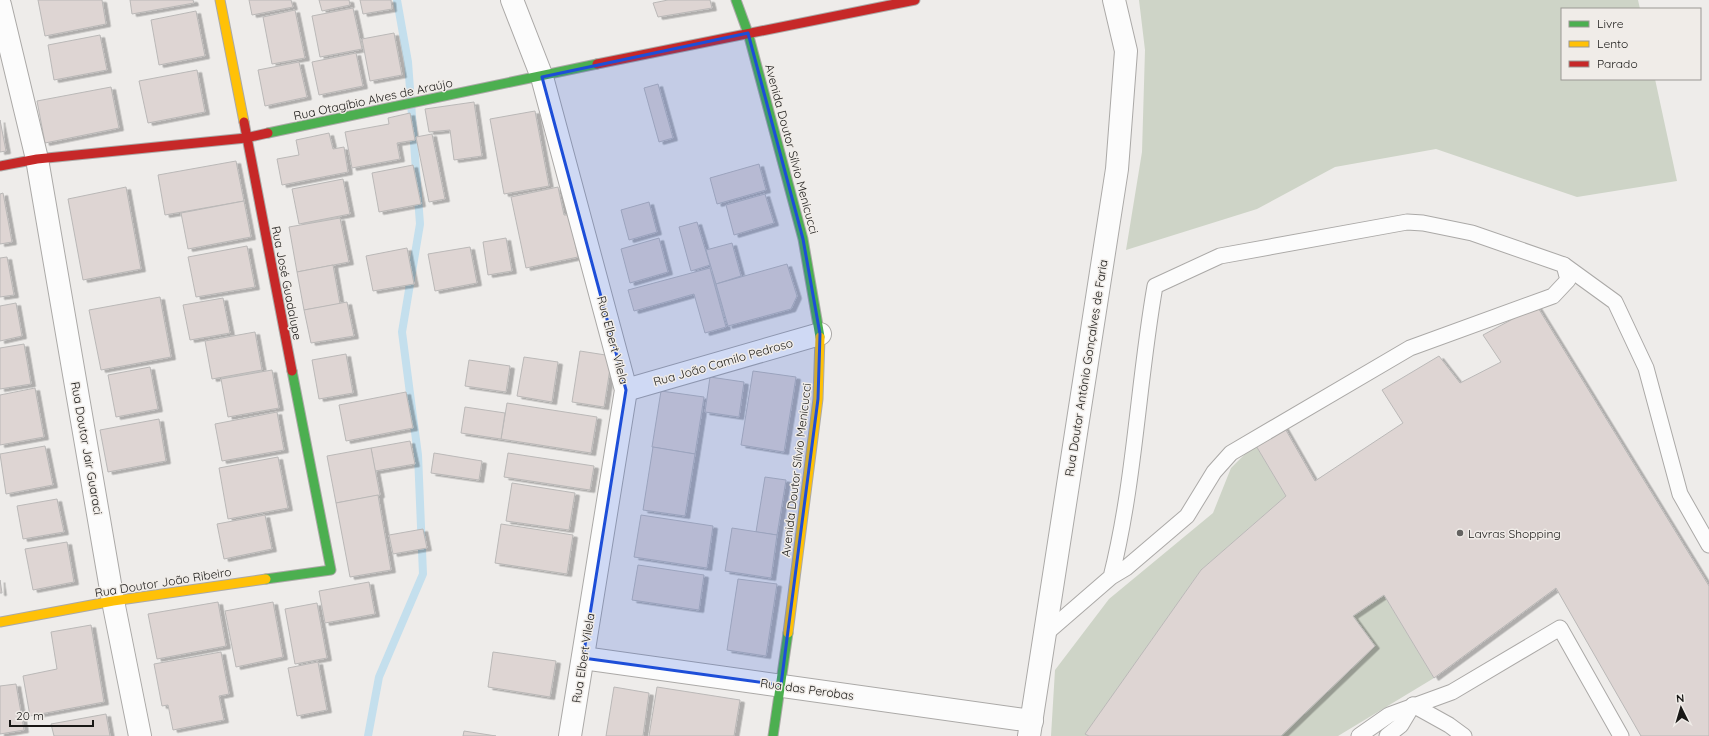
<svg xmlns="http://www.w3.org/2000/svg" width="1709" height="736" font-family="Quicksand,sans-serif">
	<defs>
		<filter id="shadow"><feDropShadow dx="4.5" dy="2.5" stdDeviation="0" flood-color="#0004"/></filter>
	</defs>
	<rect width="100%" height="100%" fill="#eeecea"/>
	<g fill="#ced4c7">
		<polygon points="1139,0 1638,0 1640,9 1562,9 1562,79 1655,79 1677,181 1577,197 1436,149 1335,167 1257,209 1126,250 1142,152 1145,50"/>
		<polygon points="1255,444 1286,496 1201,570 1086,733 1089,736 1051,736 1055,670 1109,599 1213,513 1231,468"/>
		<polygon points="1384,595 1434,678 1338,736 1281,736 1375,646 1353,616"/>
	</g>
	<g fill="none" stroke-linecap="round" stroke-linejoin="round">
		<polyline stroke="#c4dfed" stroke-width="8" points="368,736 379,677 423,574 418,455 402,332 420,224 408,62 397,0"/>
	</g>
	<g fill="#ded5d3" stroke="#bab8b7" filter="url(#shadow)">
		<polygon points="38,0 102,0 106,24 45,36"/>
		<polygon points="130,0 193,0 194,3 132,14"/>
		<polygon points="249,0 291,0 293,7 252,15"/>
		<polygon points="319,0 349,0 350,5 322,11"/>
		<polygon points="360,0 391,0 392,9 363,14"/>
		<polygon points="668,0 710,0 712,8 658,17 653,3"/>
		<polygon points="353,8 362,49 320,57 312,16"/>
		<polygon points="295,10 305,58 272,64 263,17"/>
		<polygon points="196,11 205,56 159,65 151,20"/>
		<polygon points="394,33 402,75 370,81 362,39"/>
		<polygon points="100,35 107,70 54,80 48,45"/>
		<polygon points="356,53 363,86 319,95 312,62"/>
		<polygon points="299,62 307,97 265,106 258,70"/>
		<polygon points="197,70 205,112 148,123 139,81"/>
		<polygon points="658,84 673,138 659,142 644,88"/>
		<polygon points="111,87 119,128 45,143 37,101"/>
		<polygon points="474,102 482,156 454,160 450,130 429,132 425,109"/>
		<polygon points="535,111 549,186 504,194 490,119"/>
		<polygon points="410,113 415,140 397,143 400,159 352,168 345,132 389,124 388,118"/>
		<polygon points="0,120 6,151 0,152"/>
		<polygon points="329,133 333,149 344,147 348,172 282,185 277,159 299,155 296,140"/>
		<polygon points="432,134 445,199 429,202 416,137"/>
		<polygon points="236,161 244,201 165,215 158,175"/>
		<polygon points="759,164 766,190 717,204 710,178"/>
		<polygon points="413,165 421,204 379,212 372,173"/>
		<polygon points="343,179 350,214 299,224 292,189"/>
		<polygon points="126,187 141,269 83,280 68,199"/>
		<polygon points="558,187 564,215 569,215 578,257 526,268 511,197"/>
		<polygon points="3,193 12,242 0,244 0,194"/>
		<polygon points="765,194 774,223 734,235 726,205"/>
		<polygon points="244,201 251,237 188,249 181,213"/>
		<polygon points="649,202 657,232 629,240 621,210"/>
		<polygon points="340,218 349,262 297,272 289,227"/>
		<polygon points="697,222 710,265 691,271 679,227"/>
		<polygon points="506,238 512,271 488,275 483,242"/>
		<polygon points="659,238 668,272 630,283 621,249"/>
		<polygon points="732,243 741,276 716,284 706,250"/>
		<polygon points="247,246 255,287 196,297 188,257"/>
		<polygon points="470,247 477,283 435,291 428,254"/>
		<polygon points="407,248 414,284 373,291 366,256"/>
		<polygon points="7,257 14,295 0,297 0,258"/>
		<polygon points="787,264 797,296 791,309 728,326 716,284"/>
		<polygon points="333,265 340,304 304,310 297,272"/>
		<polygon points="710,268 726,327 705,333 694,294 634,311 628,290"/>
		<polygon points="160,297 171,357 101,370 89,310"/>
		<polygon points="223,298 230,333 190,340 183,305"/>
		<polygon points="347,302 354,336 311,343 304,310"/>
		<polygon points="16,303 22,336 0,341 0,306"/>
		<polygon points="1537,306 1709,586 1709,736 1641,736 1556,588 1434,678 1384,595 1353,616 1375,646 1281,736 1089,736 1085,734 1201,570 1286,496 1255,444 1283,425 1315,481 1403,423 1382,390 1439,356 1460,383 1501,362 1483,335"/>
		<polygon points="255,332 262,370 212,379 205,341"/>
		<polygon points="24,344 31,384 0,389 0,348"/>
		<polygon points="580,351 612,356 604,407 572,402"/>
		<polygon points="346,354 353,393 319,399 312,360"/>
		<polygon points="524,357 558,362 552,402 517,396"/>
		<polygon points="469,360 510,366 506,392 465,386"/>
		<polygon points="150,367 158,409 116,417 108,375"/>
		<polygon points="272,370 279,408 228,417 221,379"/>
		<polygon points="753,371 796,377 784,452 741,445"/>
		<polygon points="710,377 744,382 739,417 705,412"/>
		<polygon points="35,388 44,437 0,445 0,395"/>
		<polygon points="661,391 704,397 695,454 652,447"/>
		<polygon points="406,392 413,428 346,441 339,405"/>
		<polygon points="507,403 597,417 591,453 501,439"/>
		<polygon points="465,407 505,413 501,439 461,433"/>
		<polygon points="277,412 284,450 222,461 215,424"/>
		<polygon points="159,419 166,461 108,472 100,430"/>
		<polygon points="410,441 415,464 375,471 371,448"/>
		<polygon points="45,446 53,485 6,494 0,454"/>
		<polygon points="653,447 695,454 685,516 643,510"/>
		<polygon points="371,448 380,495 336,503 327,456"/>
		<polygon points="434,453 482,461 479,480 431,473"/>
		<polygon points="508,453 594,466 590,490 504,477"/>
		<polygon points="278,457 288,508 228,519 219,468"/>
		<polygon points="765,477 786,480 777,535 756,532"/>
		<polygon points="512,483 575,493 569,530 506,521"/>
		<polygon points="378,495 391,570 350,577 336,503"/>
		<polygon points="57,499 64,532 23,539 17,506"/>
		<polygon points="265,515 272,549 224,559 217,524"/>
		<polygon points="641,515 713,526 707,568 634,557"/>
		<polygon points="501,524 573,535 567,574 495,563"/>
		<polygon points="732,528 777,535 771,578 725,571"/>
		<polygon points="423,529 427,548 393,554 389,535"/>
		<polygon points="67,542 74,582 33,590 25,549"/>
		<polygon points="638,565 704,575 699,610 632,600"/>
		<polygon points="738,579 777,584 766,656 727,650"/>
		<polygon points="0,580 2,593 0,593"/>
		<polygon points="369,582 375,614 325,623 319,591"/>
		<polygon points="218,602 226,646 157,659 148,614"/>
		<polygon points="273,602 283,657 236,667 225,611"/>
		<polygon points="317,603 327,658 295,664 285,609"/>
		<polygon points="91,625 104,702 30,716 23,676 57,669 51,632"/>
		<polygon points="221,652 229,694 219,696 224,720 173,730 168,705 162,706 154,664"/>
		<polygon points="493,652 556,661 550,697 488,687"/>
		<polygon points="318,662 327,710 297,716 288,668"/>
		<polygon points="16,684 24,730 0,734 0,686"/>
		<polygon points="614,687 649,693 643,736 606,736"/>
		<polygon points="657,687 740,700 734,736 649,736"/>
		<polygon points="106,714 110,736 54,736 51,724"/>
		<polygon points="464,731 496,736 463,736"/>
	</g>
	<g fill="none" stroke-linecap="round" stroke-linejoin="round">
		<g stroke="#aba9a7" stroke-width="17">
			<g id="lane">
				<polyline points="1564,265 1615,302 1646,368 1680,494 1709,545"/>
				<path d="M1044,635L1111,577L1126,568L1187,516L1214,472L1231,453L1410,348L1553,296L1568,280L1564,265L1472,233L1423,223L1407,222L1220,256L1155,286C1138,382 1135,482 1111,577"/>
				<polyline points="1413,705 1449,725 1464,736"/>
				<polyline points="1359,736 1389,715 1452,692 1560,628 1621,736"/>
				<polyline points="1387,736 1401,725 1413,705"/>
			</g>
		</g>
		<g stroke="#aba9a7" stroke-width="24">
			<g id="street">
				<polyline points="512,0 542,77 626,390 570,736"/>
				<polyline points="0,5 37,159 113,601 140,736"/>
				<polyline points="626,390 820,334"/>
				<polyline points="583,658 1032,721"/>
				<polyline points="1029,736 1117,169 1126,51 1114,0"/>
			</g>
		</g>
		<g stroke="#aba9a7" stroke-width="11">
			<g id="fast">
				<polyline points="736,0 748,33 803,239 820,337"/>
				<polyline points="268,133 597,64"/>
				<polyline points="266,579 331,570 292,371"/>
				<polyline points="773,736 788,633"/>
			</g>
		</g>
		<g stroke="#aba9a7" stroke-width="11">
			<g id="slow">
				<polyline points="220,0 244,122"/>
				<polyline points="0,622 113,601 266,579"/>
				<polyline points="788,633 818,399 820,337"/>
			</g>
		</g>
		<g stroke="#aba9a7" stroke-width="11">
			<g id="jam">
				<polyline points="597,64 915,0"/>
				<polyline points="244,122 292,371"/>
				<polyline points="0,166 37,159 246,138 268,133"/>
			</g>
		</g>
		<use href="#lane" stroke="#fcfcfc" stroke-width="15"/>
		<use href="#street" stroke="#fcfcfc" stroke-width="22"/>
		<use href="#fast" stroke="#4caf50" stroke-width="9"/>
		<use href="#slow" stroke="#ffc107" stroke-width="9"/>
		<use href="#jam" stroke="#c62828" stroke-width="9"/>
	</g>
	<path fill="#1d4ed8" fill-opacity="0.2" stroke="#1d4ed8" stroke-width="3" stroke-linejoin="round" d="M748,33L803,239L820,334L818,399L781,685L583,658L626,390L542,77Z"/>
	<circle fill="#646260" stroke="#f0ece8" stroke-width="1.5" cx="1460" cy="533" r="4"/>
	<g text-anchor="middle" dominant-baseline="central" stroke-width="3" stroke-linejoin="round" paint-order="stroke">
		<g font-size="12" fill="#191816" stroke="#f0ece8">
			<text transform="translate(373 99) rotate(-12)">Rua Otagíbio Alves de Araújo</text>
			<text transform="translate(792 149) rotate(75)">Avenida Doutor Sílvio Menicucci</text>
			<text transform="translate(287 283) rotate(79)">Rua José Guadalupe</text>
			<text transform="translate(613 340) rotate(75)">Rua Elbert Vilela</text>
			<text transform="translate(723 362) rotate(-16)">Rua João Camilo Pedroso</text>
			<text transform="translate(1086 368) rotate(-81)">Rua Doutor Antônio Gonçalves de Faria</text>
			<text transform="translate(87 448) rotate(80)">Rua Doutor Jair Guaraci</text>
			<text transform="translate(796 470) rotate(-83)">Avenida Doutor Sílvio Menicucci</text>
			<text transform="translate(163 582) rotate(-9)">Rua Doutor João Ribeiro</text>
			<text transform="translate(583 658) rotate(-81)">Rua Elbert Vilela</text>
			<text transform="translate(807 689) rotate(8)">Rua das Perobas</text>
		</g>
		<g font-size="12" fill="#191816" stroke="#f0ece8" text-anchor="start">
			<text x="1468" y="533">Lavras Shopping</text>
		</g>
	</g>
	<rect x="1561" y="8" width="140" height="72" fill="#f0ece8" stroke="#9a9794"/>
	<rect x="1569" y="21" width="20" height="6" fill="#4caf50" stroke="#9a9794"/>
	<text x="1597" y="28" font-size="12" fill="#191816">Livre</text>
	<rect x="1569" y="41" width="20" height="6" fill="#ffc107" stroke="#9a9794"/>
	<text x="1597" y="48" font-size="12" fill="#191816">Lento</text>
	<rect x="1569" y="61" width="20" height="6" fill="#c62828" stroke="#9a9794"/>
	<text x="1597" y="68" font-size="12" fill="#191816">Parado</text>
	<g transform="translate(1681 708) rotate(355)" stroke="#f0ece8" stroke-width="3" paint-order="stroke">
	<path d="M0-3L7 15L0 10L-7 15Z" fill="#191816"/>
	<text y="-6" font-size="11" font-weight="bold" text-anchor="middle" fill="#191816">N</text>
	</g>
	<path d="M10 720v6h83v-6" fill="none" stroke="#191816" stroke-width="2"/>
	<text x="16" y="720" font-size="12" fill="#191816" stroke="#f0ece8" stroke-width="3" paint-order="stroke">20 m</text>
</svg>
